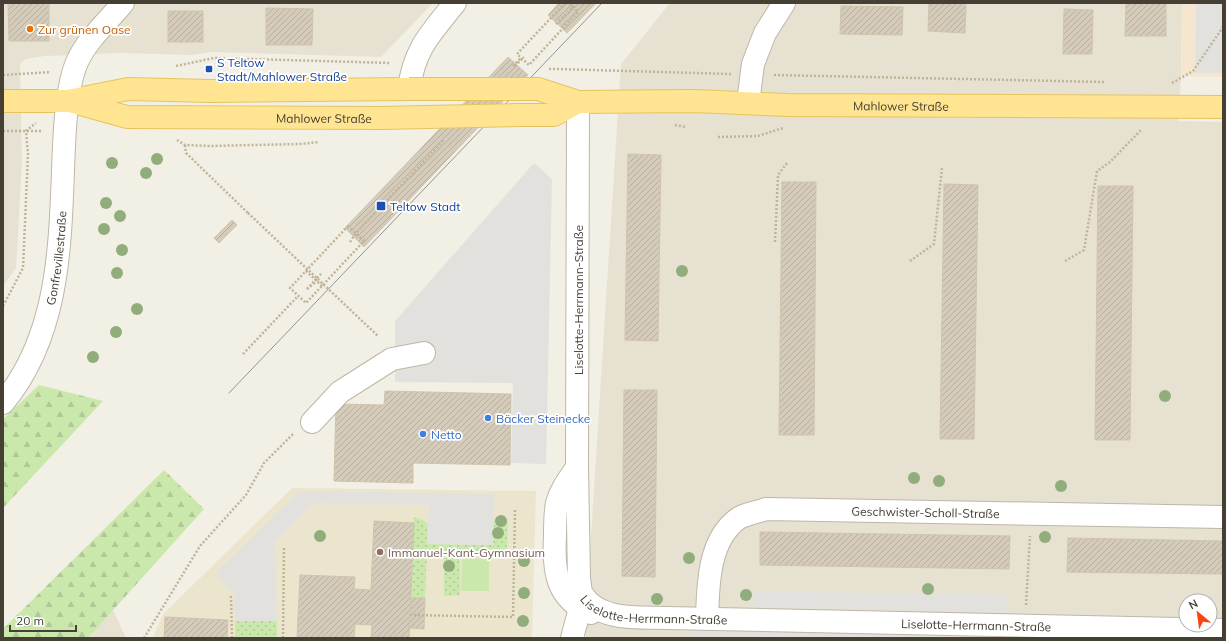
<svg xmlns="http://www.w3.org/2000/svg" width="1226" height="641" font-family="Mulish,sans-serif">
	<defs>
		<pattern id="grass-dots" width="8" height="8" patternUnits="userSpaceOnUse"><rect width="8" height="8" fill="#cae8ac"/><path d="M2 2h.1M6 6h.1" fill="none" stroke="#afc895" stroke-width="1.8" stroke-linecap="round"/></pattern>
		<pattern id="forest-firs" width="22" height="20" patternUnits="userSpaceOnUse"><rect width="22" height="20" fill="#cae8ac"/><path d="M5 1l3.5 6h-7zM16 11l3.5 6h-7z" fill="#afc895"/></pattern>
		<pattern id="building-hatch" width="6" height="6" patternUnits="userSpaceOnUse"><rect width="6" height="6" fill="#d4cbba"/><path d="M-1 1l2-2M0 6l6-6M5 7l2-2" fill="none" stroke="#b7afa0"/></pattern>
	</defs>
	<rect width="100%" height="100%" fill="#f2efe4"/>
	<g fill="#e7e1d2" fill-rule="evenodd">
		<polygon points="3,3 433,3 381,57 211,52 192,55 121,53 45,56 25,59 20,64 22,162 16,268 3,286"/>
		<path d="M670,3H1182L1181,76L1178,121L1223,122V638H586L589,568L621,64ZM1186,601H1210V625H1186Z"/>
		<polygon points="113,610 126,638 88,638"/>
	</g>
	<polygon fill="#f5e7cf" points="1182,3 1223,3 1223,77 1181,76"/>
	<polygon fill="#ece5ce" points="292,488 536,491 532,638 153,638 163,614"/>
	<g fill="url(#grass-dots)">
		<polygon points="414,517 421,519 428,524 427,544 493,545 494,519 508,519 507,550 504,552 427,550 425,598 411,598"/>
		<polygon points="444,558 460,558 460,595 444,596"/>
		<rect x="235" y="621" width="42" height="17"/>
	</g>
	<g fill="url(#forest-firs)">
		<polygon points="39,385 103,401 3,508 3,419"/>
		<polygon points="164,470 204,509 88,638 3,638 3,629"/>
	</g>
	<polygon fill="#cae8ac" points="462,558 489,559 489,591 461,591"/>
	<g fill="#e3e1dd">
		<polygon points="1196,3 1223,3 1223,73 1195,73"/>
		<polygon points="534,163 552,179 546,464 511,463 513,383 395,382 395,321"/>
		<polygon points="300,491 494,494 493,545 427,544 429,505 314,503 275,542 277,621 235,621 234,593 215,573"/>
		<polygon points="753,591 1008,595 1008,612 753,607"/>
		<polygon points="691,628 935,632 935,638 691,638"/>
	</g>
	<g fill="url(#building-hatch)" stroke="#cfc3ad">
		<polygon points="8,3 49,3 49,41 9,41"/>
		<polygon points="559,3 596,3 567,33 548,15"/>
		<polygon points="929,3 966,3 965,33 928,31"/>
		<polygon points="1126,3 1166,3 1166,36 1125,36"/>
		<polygon points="841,6 903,7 902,35 840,34"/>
		<polygon points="266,8 313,9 312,45 266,45"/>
		<polygon points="1064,9 1093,10 1092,54 1063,54"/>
		<rect x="168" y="11" width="35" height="31"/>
		<polygon points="508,57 528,75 364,247 345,228"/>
		<polygon points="628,154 661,155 658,341 625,340"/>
		<polygon points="782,182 816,182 814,435 779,435"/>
		<polygon points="944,184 978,185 974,439 940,439"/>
		<polygon points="1098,186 1133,186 1130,440 1095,440"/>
		<polygon points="232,220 237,225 219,243 214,238"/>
		<polygon points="624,390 657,390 655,577 622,576"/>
		<polygon points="385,391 511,394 510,465 413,463 413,483 334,481 336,404 384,405"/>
		<polygon points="374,521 414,523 409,638 371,638 372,625 355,624 354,638 297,638 300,575 355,577 354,589 371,590"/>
		<polygon points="760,532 1010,536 1009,569 760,565"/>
		<polygon points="1068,538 1223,541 1223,574 1067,572"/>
		<polygon points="411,598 425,598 424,629 409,628"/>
		<polygon points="165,617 228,620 227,638 164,638"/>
	</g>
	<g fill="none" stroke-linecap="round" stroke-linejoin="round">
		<g stroke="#beb7a7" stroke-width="24">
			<g id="minor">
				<path d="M409,89C414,49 431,33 455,3"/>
				<path id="s1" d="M578,102L577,467L579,579C580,584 580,590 582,594C599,622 640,617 667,618L1223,630"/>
				<polyline points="748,103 753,64 765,33 784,3"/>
				<path id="s2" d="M3,403C63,331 60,234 64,146C65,122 68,80 78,60C88,39 108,21 123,3"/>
				<polyline points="312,422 340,392 392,359 424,353"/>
				<path d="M577,467C569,479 561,489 557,503C555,513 555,526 555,536C553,570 556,599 591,613"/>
				<path id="s3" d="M707,619C708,586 708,539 739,518C746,514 758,512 766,509L1223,517"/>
				<polyline points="572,638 580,608"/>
			</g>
		</g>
		<g stroke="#e5c460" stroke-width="24">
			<g id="major">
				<path id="s4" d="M538,89L578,102L694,101L788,105L1223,107"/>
				<polyline points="3,101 68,101 128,89 210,91 409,89"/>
				<path id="s5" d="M73,102L127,117L380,118"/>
				<polyline points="517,115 554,115 578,102"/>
			</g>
		</g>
		<g stroke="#c0b498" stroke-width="2.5" stroke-dasharray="2 2" stroke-linecap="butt">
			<polyline points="565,3 517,54 529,65 578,12 573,7"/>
			<polyline points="556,24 573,7 569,3"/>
			<polyline points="176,66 214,58 391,63"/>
			<polyline points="513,66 521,58"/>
			<polyline points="515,66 524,57"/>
			<polyline points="557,69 731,74"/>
			<polyline points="3,75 51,72"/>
			<polyline points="774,75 1105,82"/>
			<polyline points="1172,83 1193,71 1223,27"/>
			<polyline points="675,125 686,127"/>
			<polyline points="3,131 42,131"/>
			<polyline points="718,137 758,136 783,128"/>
			<polyline points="177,140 185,145 210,146 300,144 319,142"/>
			<polyline points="185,145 186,153 248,213"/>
			<polygon points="348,226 364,241 306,303 290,288"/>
			<polyline points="350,242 356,233 444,140"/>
			<polyline points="775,242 778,175 787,163"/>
			<polyline points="910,261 934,244 942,168"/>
			<polyline points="1065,261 1084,250 1097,171 1110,162 1142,129"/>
			<polyline points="306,271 322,286"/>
			<polyline points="317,278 321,274"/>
			<polyline points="307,289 317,281"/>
			<polyline points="3,306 23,268 28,154 26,131 36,123"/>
			<polyline points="243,354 298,296"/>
			<polyline points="231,596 232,638"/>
			<polyline points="1026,605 1030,536"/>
			<polyline points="410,615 513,617 515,510"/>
			<polyline points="144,638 200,546 246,495 264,463 294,433"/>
			<polyline points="283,638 284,547"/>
		</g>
		<use href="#minor" stroke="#fff" stroke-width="22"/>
		<use href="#major" stroke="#ffe591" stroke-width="22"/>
		<polyline stroke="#949494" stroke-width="1" points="229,393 602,3"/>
		<g stroke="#e5c460" stroke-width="24" stroke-linecap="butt">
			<g id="major-bridge">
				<polyline points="409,89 538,89"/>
				<polyline points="380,118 517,115"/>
			</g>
		</g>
		<g stroke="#c0b498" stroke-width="2.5" stroke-dasharray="2 2" stroke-linecap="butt">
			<polyline points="549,69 557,69"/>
			<polyline points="248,213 378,336"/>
			<polyline points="307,289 317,278"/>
		</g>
		<use href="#major-bridge" stroke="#ffe591" stroke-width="22"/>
	</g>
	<g fill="#91ad7c">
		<circle cx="157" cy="159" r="6"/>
		<circle cx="112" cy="163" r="6"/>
		<circle cx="146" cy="173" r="6"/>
		<circle cx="106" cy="203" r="6"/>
		<circle cx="120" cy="216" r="6"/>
		<circle cx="104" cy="229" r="6"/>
		<circle cx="122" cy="250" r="6"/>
		<circle cx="682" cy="271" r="6"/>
		<circle cx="117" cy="273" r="6"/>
		<circle cx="137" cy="309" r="6"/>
		<circle cx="116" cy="332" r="6"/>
		<circle cx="93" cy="357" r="6"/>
		<circle cx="1165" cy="396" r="6"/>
		<circle cx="914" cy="478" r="6"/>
		<circle cx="939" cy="481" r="6"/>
		<circle cx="1061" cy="486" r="6"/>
		<circle cx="501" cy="521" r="6"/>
		<circle cx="498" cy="533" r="6"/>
		<circle cx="320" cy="536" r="6"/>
		<circle cx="1045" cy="537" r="6"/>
		<circle cx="689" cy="558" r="6"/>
		<circle cx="524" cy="561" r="6"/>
		<circle cx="449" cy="566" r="6"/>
		<circle cx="928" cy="589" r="6"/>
		<circle cx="524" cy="593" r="6"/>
		<circle cx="746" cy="595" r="6"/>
		<circle cx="657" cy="599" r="6"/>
		<circle cx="523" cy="621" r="6"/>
	</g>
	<circle fill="#e8710a" stroke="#fff" stroke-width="1.5" cx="30" cy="29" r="4"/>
	<g fill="#1a4fb4" stroke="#fff" stroke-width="1.5">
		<rect x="205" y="65" width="8" height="8" rx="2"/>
		<rect x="376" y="201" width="10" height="10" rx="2"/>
	</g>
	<g fill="#3f7fe0" stroke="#fff" stroke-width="1.5">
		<circle cx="488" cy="418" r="4"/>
		<circle cx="423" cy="434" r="4"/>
	</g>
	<circle fill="#8d6e63" stroke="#fff" stroke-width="1.5" cx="380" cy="552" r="4"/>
	<g text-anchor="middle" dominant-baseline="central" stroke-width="3.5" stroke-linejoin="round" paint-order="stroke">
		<g font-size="12" fill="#c56008" stroke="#fff" text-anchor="start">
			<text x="38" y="29">Zur grünen Oase</text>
		</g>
		<g font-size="12" fill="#164399" stroke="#fff" text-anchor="start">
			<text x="217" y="62">S Teltow<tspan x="217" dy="14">Stadt/Mahlower Straße</tspan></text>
			<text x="390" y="206">Teltow Stadt</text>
		</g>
		<g font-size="12" fill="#453f34" stroke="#fff">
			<text stroke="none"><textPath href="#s4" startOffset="365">Mahlower Straße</textPath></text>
			<text stroke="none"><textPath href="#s5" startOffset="253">Mahlower Straße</textPath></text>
			<text stroke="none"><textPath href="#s2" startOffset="157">Gonfrevillestraße</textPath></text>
			<text transform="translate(578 300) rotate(-90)">Liselotte-Herrmann-Straße</text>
			<text stroke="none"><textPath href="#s3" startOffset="298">Geschwister-Scholl-Straße</textPath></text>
			<text stroke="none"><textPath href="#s1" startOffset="570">Liselotte-Herrmann-Straße</textPath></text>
			<text stroke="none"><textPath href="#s1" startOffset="894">Liselotte-Herrmann-Straße</textPath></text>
		</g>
		<g font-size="12" fill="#366cbe" stroke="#fff" text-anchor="start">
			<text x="496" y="418">Bäcker Steinecke</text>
			<text x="431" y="434">Netto</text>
		</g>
		<g font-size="12" fill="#785e54" stroke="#fff" text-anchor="start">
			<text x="388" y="552">Immanuel-Kant-Gymnasium</text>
		</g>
	</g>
	<rect width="1226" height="641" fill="none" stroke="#453f34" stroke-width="8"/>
	<g transform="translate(1198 613) rotate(331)"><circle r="19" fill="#ffffff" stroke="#b5b2ae"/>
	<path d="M0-3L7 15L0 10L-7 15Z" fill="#fd4111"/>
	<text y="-6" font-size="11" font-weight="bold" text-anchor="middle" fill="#453f34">N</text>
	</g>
	<path d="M10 625v6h66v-6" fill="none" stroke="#453f34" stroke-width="2"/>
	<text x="16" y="625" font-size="12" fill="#453f34" stroke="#ffffff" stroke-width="3" paint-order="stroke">20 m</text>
</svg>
